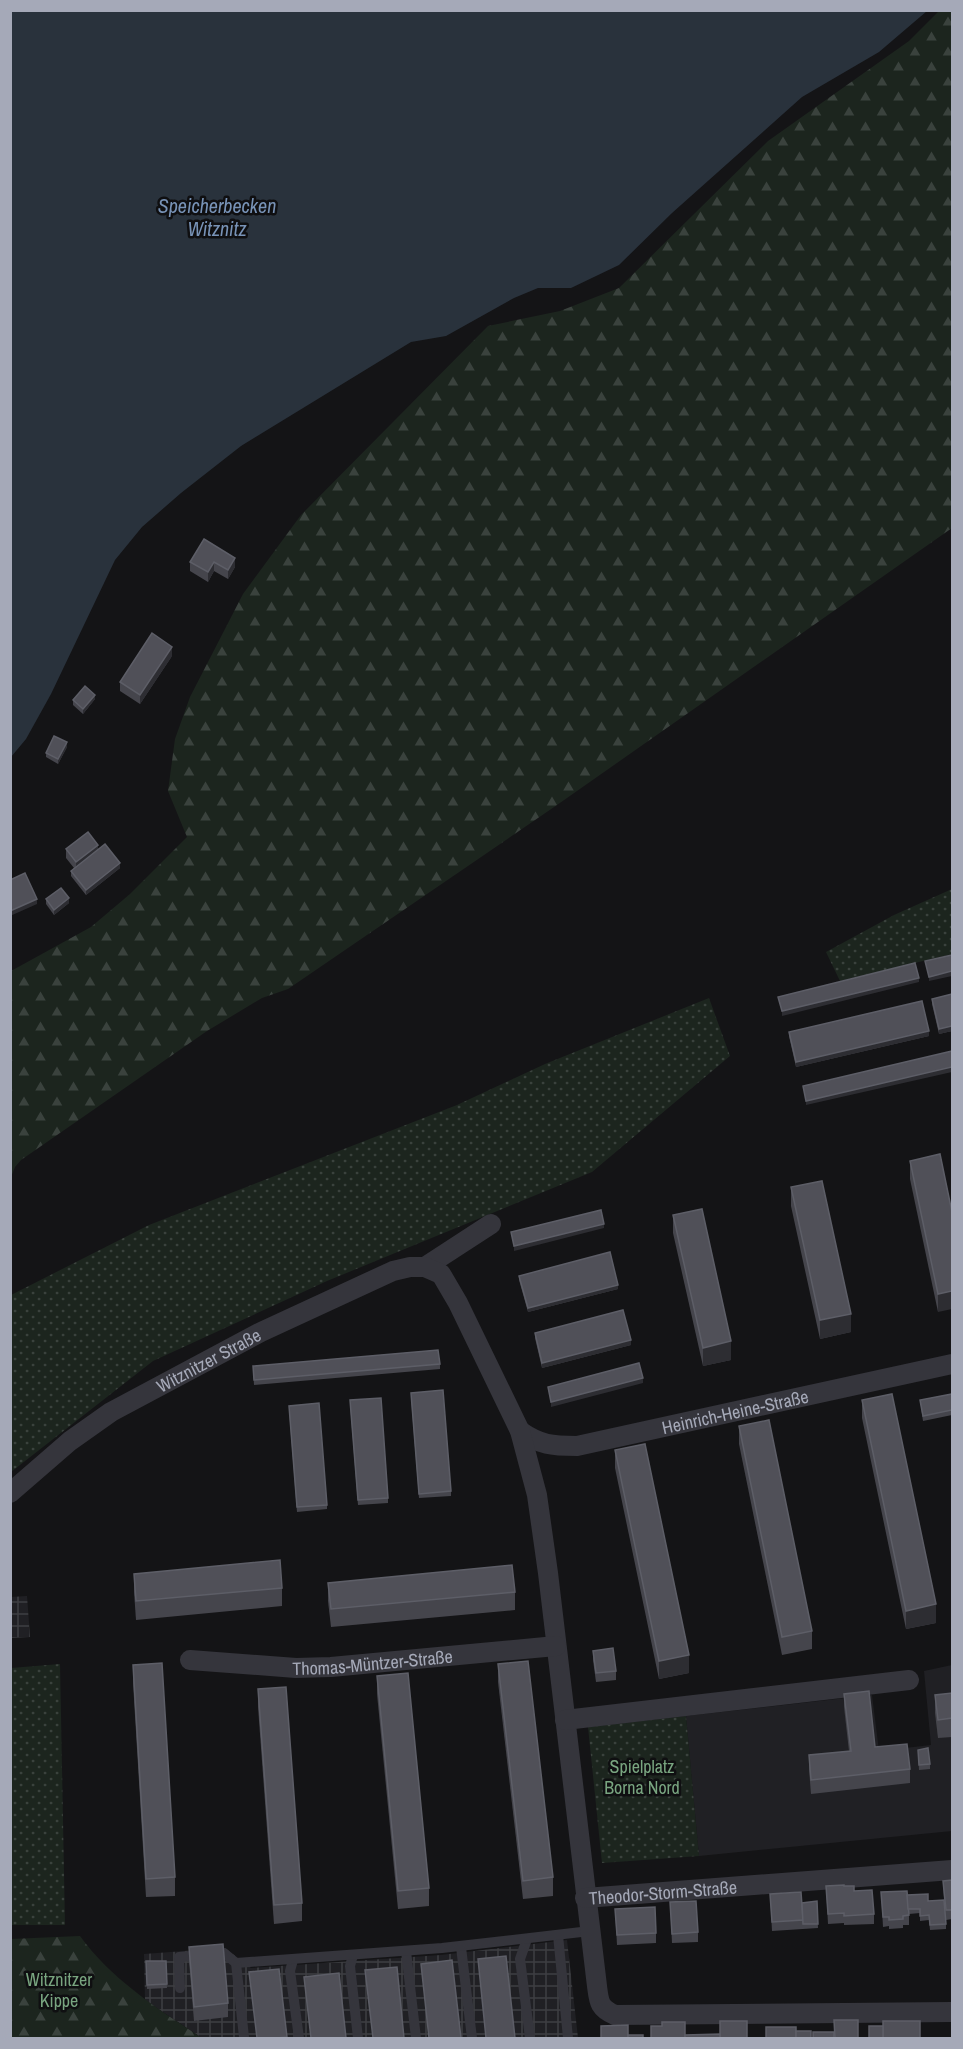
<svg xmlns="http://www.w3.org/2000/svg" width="963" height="2049" font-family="'Archivo Narrow',sans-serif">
	<defs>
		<pattern id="industrial-grid" width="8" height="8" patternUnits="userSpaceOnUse" patternTransform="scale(1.5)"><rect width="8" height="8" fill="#202024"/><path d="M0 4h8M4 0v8" fill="none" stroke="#3d3e42"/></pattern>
		<pattern id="green-dots" width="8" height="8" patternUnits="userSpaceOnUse" patternTransform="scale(1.5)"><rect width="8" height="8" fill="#1c251e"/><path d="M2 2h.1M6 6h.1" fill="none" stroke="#3a423d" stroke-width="1.8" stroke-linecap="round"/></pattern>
		<pattern id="forest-firs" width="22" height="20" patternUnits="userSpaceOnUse" patternTransform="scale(1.5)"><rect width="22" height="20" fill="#1c251e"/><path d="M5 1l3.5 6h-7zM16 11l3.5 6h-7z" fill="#3a423d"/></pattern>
	</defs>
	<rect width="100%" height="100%" fill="#141416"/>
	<polygon fill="#202024" points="952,1665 952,1831 699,1856 686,1716 872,1695 879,1751 931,1745 924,1671"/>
	<g fill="url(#industrial-grid)">
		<polygon points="27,1596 30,1637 11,1638 11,1597"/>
		<polygon points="567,1940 578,2038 202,2038 145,2000 144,1954 225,1948 251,1968 441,1955"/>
	</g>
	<g fill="url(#green-dots)">
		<polygon points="952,889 952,954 840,981 826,952 894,915"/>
		<polygon points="709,998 730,1056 592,1172 327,1281 153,1361 11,1472 11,1295 149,1225 457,1105 545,1064"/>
		<polygon points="60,1664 65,1925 11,1925 11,1668"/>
		<polygon points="686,1716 699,1856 602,1863 588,1727"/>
	</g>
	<g fill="url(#forest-firs)">
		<polygon points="940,10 952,11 952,528 557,805 288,989 262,998 207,1031 21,1160 15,1167 11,1177 11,971 91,927 130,894 187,837 168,791 175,739 190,697 243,594 301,515 488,326 560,311 619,288 768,141 909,41"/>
		<path d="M80,1936C112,1980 158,2009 202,2038H11V1939Z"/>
	</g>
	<polygon fill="#29323c" points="11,10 927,10 927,11 879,52 802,97 672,213 619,265 571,288 538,288 514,298 446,336 411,342 241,446 181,493 142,527 115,560 51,694 26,739 11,757"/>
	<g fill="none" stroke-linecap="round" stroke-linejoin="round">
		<g stroke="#35353c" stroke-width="10">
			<polyline points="558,1935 568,2038"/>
			<polyline points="527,1939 520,1959 530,2038"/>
			<polyline points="461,1947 472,2038"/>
			<polyline points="406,1951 416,2038"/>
			<polyline points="353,1955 350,1966 358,2038"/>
			<polyline points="293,1960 290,1971 299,2038"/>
			<polyline points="236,1963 442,1948 590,1931"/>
			<polyline points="180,1988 179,1957 224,1953 236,1963 244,2037"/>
		</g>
		<g stroke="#35353c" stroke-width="20">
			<polyline points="425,1267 491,1224"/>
			<path id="s1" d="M520,1431C540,1445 552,1446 577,1446L952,1364"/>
			<path id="s2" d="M10,1493L70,1441L111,1412L261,1332L393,1271L410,1267H425L441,1274L458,1303L520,1431L537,1495L548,1573L597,1986C599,2002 599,2008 615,2015L952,2012"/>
			<path id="s3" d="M190,1660L296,1668L331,1667L556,1646"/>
			<polyline points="565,1720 909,1680"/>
			<path id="s4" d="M585,1898L952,1870"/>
		</g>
	</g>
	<g fill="#45454c">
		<polygon points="204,539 235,567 228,579 214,571 208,582 190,571 190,562"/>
		<polygon points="172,656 140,704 120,691 120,682"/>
		<polygon points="95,699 83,714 73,705 73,700"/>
		<polygon points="67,747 58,764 46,757 46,753"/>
		<polygon points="66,849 98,849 120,868 86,895 71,876 71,871 74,868 66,858"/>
		<polygon points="46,899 69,903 54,915 46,904"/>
		<polygon points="952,994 952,1031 939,1034 932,1004 932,999"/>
		<polygon points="789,1032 929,1036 796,1067 789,1036"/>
		<polygon points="940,1154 938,1312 910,1179 910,1161"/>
		<polygon points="791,1187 851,1332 820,1339 791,1206"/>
		<polygon points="673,1215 731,1360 703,1366 673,1233"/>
		<polygon points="519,1276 618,1289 528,1312 519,1280"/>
		<polygon points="535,1333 631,1345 542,1368 535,1338"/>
		<polygon points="440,1364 440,1369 254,1385 253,1366"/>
		<polygon points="952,1394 952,1415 923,1421 920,1400"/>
		<polygon points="411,1398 451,1491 451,1496 419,1498"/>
		<polygon points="862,1400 936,1623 906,1629 862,1418"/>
		<polygon points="350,1404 388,1498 388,1503 358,1505"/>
		<polygon points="289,1410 327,1505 327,1509 297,1512"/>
		<polygon points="739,1426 812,1631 812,1649 782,1655 739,1444"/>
		<polygon points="615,1450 689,1673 659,1679 615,1468"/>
		<polygon points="134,1574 282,1588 282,1606 136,1620 134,1592"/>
		<polygon points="328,1583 515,1592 515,1610 331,1627 328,1601"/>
		<polygon points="593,1651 616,1671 616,1680 596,1682 593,1660"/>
		<polygon points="498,1664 553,1877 553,1896 523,1899 498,1682"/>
		<polygon points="133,1665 175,1877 175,1896 146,1897 133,1683"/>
		<polygon points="377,1676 429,1888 429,1906 398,1909 377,1694"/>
		<polygon points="258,1689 302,1903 302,1921 274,1924 258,1707"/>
		<polygon points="952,1693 952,1737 938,1738 935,1713 935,1695"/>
		<polygon points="844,1694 875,1747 910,1769 910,1783 811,1794 809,1769 809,1755 849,1751 844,1707"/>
		<polygon points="918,1750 930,1764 930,1769 919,1770"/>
		<polygon points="952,1880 952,1919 946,1920 946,1929 930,1930 929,1920 920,1921 920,1913 909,1914 909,1925 903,1925 903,1928 889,1929 889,1926 883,1927 881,1892 907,1895 928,1901 944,1900 943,1881"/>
		<polygon points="826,1886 844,1886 854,1891 874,1914 874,1924 844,1925 844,1923 828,1924"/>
		<polygon points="770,1894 802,1903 817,1901 818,1928 772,1931"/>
		<polygon points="670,1902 698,1932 698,1942 672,1943"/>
		<polygon points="615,1909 656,1933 656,1943 617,1945"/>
		<polygon points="189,1947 228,2003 228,2017 194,2021 189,1961"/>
		<polygon points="146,1961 166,1961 167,1988 147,1989"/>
	</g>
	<g fill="#2d2d32">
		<polygon points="235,558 235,567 228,579 228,570"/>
		<polygon points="214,562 214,571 208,582 208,572"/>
		<polygon points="172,647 172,656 140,704 140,695"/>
		<polygon points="95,695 95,699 83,714 83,709"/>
		<polygon points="67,742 67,747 58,764 58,759"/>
		<polygon points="98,845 98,854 76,871 76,862"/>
		<polygon points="120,863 120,868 86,895 86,890"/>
		<polygon points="69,898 69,903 54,915 54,910"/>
		<polygon points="37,899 37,904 10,916 10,911"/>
		<polygon points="952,971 952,976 929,981 929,977"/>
		<polygon points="919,978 919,982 782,1016 782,1011"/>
		<polygon points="952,1026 952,1031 939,1034 939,1029"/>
		<polygon points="929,1031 929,1036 796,1067 796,1062"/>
		<polygon points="952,1067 952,1072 806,1105 806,1101"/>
		<polygon points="604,1224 604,1228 514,1251 514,1246"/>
		<polygon points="618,1285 618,1289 528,1312 528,1308"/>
		<polygon points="952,1291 952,1309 938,1312 938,1294"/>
		<polygon points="851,1314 851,1332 820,1339 820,1320"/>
		<polygon points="631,1340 631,1345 542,1368 542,1363"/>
		<polygon points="731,1341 731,1360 703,1366 703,1348"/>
		<polygon points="643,1378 643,1383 551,1407 551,1402"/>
		<polygon points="936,1604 936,1623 906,1629 906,1611"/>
		<polygon points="689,1655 689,1673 659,1679 659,1661"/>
	</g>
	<g fill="#505058" stroke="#5d5e67" stroke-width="1.5">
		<polygon points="204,539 235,558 228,570 214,562 208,572 190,562"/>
		<polygon points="152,633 172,647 140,695 120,682"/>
		<polygon points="85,686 95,695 83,709 73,700"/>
		<polygon points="54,736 67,742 58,759 46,753"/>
		<polygon points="88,832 98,845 76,862 66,849"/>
		<polygon points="105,844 120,863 86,890 71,871"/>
		<polygon points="25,873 37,899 10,911 10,880"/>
		<polygon points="61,888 69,898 54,910 46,899"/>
		<polygon points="952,955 952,971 929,977 925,961"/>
		<polygon points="915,963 919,978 782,1011 778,997"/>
		<polygon points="952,994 952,1026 939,1029 932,999"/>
		<polygon points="922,1001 929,1031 796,1062 789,1032"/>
		<polygon points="952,1051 952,1067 806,1101 803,1086"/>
		<polygon points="940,1154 952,1212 952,1291 938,1294 910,1161"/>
		<polygon points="822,1181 851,1314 820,1320 791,1187"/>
		<polygon points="702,1209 731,1341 703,1348 673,1215"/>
		<polygon points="601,1210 604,1224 514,1246 511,1232"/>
		<polygon points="610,1252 618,1285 528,1308 519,1276"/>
		<polygon points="623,1310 631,1340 542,1363 535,1333"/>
		<polygon points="438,1350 440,1364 254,1380 253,1366"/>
		<polygon points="639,1363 643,1378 551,1402 548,1387"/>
		<polygon points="443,1390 451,1491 419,1494 411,1393"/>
		<polygon points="892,1394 936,1604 906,1611 862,1400"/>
		<polygon points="952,1394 952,1410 923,1416 920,1400"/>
		<polygon points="381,1398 388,1498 358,1500 350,1400"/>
		<polygon points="319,1403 327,1505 297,1507 289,1406"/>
		<polygon points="769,1420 812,1631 782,1637 739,1426"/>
		<polygon points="645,1444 689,1655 659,1661 615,1450"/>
		<polygon points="280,1560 282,1588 136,1601 134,1574"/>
		<polygon points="512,1565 515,1592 331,1609 328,1583"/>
		<polygon points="613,1648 616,1671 596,1673 593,1651"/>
		<polygon points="528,1661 553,1877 523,1881 498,1664"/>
		<polygon points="162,1663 175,1877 146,1879 133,1665"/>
		<polygon points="408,1673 429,1888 398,1891 377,1676"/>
		<polygon points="286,1687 302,1903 274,1905 258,1689"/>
		<polygon points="869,1691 875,1747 907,1744 910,1769 811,1780 809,1755 851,1751 844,1694"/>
		<polygon points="952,1693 952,1718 938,1720 935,1695"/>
		<polygon points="928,1748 930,1764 919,1765 918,1750"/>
		<polygon points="952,1880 952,1910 946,1910 943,1881"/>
		<polygon points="844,1885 844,1886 854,1886 854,1891 872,1890 874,1914 844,1916 844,1913 828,1914 826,1886"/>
		<polygon points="907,1891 909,1915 903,1916 903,1919 889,1920 889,1917 883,1917 881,1892"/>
		<polygon points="801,1892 803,1920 772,1922 770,1894"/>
		<polygon points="928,1894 928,1901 944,1900 946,1924 930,1925 929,1915 920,1916 920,1909 908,1909 907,1895"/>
		<polygon points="696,1901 698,1932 672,1934 670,1902"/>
		<polygon points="817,1901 818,1924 803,1924 802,1903"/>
		<polygon points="655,1907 656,1933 617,1935 615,1909"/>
		<polygon points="223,1944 228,2003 194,2007 189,1947"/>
		<polygon points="506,1956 515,2038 486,2038 478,1959"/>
		<polygon points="452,1960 461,2038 429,2038 421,1964"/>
		<polygon points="146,1961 166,1961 167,1984 147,1985"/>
		<polygon points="397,1967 404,2038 373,2038 365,1970"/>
		<polygon points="279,1969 287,2037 276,2038 257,2038 249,1972"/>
		<polygon points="339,1973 346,2038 311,2038 304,1977"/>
		<polygon points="834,2020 858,2020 858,2038 835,2038"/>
		<rect x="720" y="2021" width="27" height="17"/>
		<rect x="883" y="2021" width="37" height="17"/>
		<polygon points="662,2022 685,2022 685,2038 651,2038 651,2026 662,2026"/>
		<polygon points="628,2025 628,2038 601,2038 601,2026"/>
		<rect x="869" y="2026" width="14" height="12"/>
		<rect x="766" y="2027" width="30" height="11"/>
		<rect x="796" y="2031" width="15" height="7"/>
		<rect x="813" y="2032" width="21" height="6"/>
		<polygon points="720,2034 720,2038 685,2038 685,2035"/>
		<rect x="628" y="2035" width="15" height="3"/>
	</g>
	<g text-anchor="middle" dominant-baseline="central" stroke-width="5" stroke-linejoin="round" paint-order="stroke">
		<g font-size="18" fill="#a5a9b8" stroke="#0f0f11">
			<text stroke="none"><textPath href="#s2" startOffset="240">Witznitzer Straße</textPath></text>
			<text stroke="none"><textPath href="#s1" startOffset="222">Heinrich-Heine-Straße</textPath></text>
			<text stroke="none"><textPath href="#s3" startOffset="183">Thomas-Müntzer-Straße</textPath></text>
			<text stroke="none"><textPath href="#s4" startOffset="78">Theodor-Storm-Straße</textPath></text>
		</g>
		<g font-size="18" fill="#79a580" stroke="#0f0f11">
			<text x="642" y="1766">Spielplatz<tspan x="642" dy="21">Borna Nord</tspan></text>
			<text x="59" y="1979">Witznitzer<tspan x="59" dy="21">Kippe</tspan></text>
		</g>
		<g font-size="20" font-style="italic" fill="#7893b7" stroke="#0f0f11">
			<text x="217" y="205">Speicherbecken<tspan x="217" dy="23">Witznitz</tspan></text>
		</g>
	</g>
	<rect width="963" height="2049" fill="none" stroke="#a5a9b8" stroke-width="24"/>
</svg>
